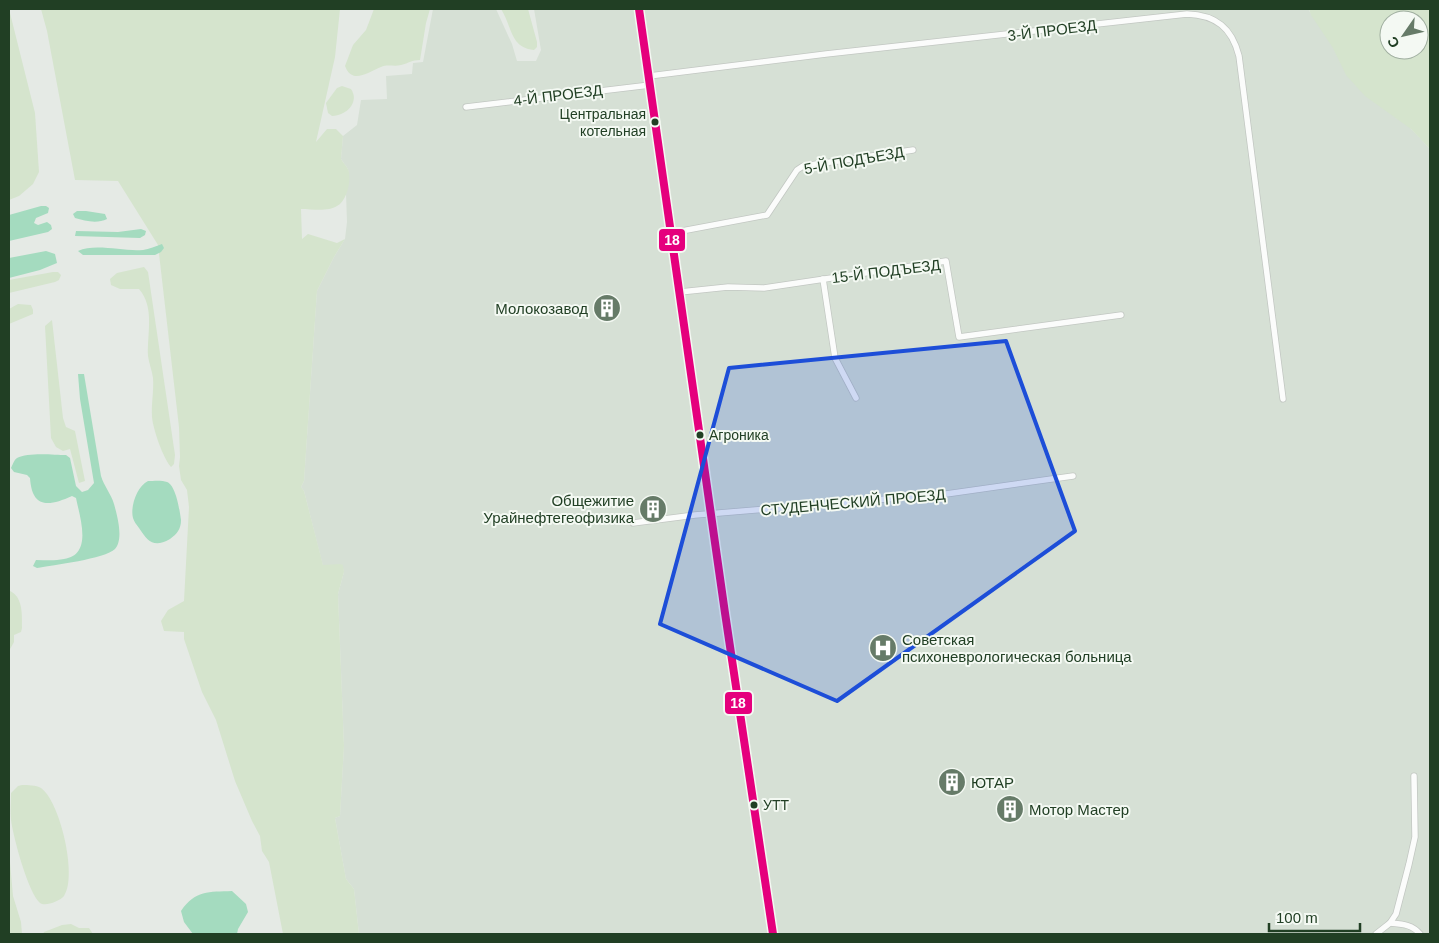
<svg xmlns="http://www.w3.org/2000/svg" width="1439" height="943" font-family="Arial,sans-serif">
	<rect width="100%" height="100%" fill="#e5eae5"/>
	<polygon fill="#d6e0d5" points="433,9 496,9 512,44 517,61 536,61 541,50 534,9 1308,9 1331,44 1430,149 1430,934 359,934 354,889 346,879 335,818 340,816 344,746 338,594 344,572 342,565 323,566 304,491 301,487 304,481 317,291 334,257 345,239 347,222 346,193 349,179 348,169 341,159 343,136 357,125 361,100 387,99 386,76 412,74 413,63 423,62"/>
	<g fill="#d5e4cd" fill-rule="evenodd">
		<polygon points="9,9 35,113 39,172 33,184 19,196 9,200"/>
		<path d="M41,9H340L335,57L316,142L327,129H336L343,136L341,159C343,162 346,166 348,169C352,179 347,201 337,206C328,212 312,209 301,209L302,239L308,234L337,243L345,239L334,257L317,291L304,481L301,487L304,491L323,565L340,564L343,565L344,572L338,594L344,746L340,816L335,818L346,879L354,889L359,934H283L269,862L262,851L260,836L252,821L235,781L216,720L202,692L184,639V632L164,631L161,621L168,610L184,601L189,507L187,490L181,480L179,466L180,457L179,427L158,245L118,181L75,180L47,31Z"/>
		<path d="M374,9H430L426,23L420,60C412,60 409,63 401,65C395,67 387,64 381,67C368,72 352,85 345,66L353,45L366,30Z"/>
		<path d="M501,9H528L537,42V47L534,50C510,48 512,26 501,9Z"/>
		<path d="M1309,9H1430V149L1411,129L1365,96L1346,75L1333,48L1311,15ZM1389,20H1419V50H1389Z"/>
		<path d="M342,86L351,89C360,102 346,116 332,116L328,113L326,103L337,88Z"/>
		<path d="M144,267L148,272L175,455L174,464L171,467C163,458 153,429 152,417C151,404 154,391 153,378C152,371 149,363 148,356C147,334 155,307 139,289H120L111,285L110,279L117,273Z"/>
		<polygon points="53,272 58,272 61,275 59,280 55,282 9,293 9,280"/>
		<polygon points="18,304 31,305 33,310 33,314 9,324 9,309"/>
		<polygon points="52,320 63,418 66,427 75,431 85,481 79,483 70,449 63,451 56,447 51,438 45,326"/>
		<path d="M9,583L10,591C23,597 22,614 22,628L21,632L14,635V642L9,651Z"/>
		<path d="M22,785C28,785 36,785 41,788C60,801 78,877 64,896C60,901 45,907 40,903C28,893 13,836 11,820C10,811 11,802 11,793L18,786Z"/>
		<polygon points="9,851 13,896 21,922 22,934 9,934"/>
		<polygon points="71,924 79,928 89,928 93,934 43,934 44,932 62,925"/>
	</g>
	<g fill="#a4dbbf">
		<polygon points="41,206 46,206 49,208 48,213 36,218 34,223 38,225 47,222 51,225 52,229 48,232 9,241 9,215"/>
		<path d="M77,211H86L105,214L107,219C97,224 85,221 75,218L73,214Z"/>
		<polygon points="141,229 146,231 145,235 140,238 75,236 76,231 118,232"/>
		<path d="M162,244L164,248L161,252L155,255H83L78,251C96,243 124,252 143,250C149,249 156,246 162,244Z"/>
		<polygon points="46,251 55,254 57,263 40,270 9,278 9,258"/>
		<path d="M78,374H84L101,476C104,486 111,494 114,504C117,515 124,539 115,549C105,559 53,565 37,568L33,566L36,560C45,560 55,561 64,559C93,555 80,518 76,498L72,496C48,507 32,508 30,478L27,475L14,472L11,468C13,464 14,460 17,458C28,452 54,455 66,455L70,458L76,486L82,492L88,490L94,483L80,399Z"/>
		<path d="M148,481C153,481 162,480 167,482C176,485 180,512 181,520C181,529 177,534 170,539C154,548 148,542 139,528C137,525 134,522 133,518C130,507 137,486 148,481Z"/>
		<path d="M232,891L246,904L248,912L238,929L237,934H193L184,922L181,911C195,890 209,892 232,891Z"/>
	</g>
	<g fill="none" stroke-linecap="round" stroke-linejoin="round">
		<g stroke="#c2c7c2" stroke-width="7">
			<g id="minor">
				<path d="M649,76L826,54L1187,14C1216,15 1232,28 1239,56L1283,399"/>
				<polyline points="466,107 650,85"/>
				<polyline points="671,233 767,215 797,170 803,166 913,150"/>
				<polyline points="823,279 835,358 856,398"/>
				<polyline points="680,292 728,287 764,288 946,261 959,337 1121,315"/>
				<polyline points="633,523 695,515 946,494 1073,476"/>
				<path d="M1390,923C1401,924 1412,924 1420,934"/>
				<polyline points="1376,934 1390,923 1396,914 1409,864 1415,837 1414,776"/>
			</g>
		</g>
		<g stroke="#c1cac1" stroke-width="10">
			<polyline id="primary" points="639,9 725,613 773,934"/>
		</g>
		<use href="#minor" stroke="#fbfcfb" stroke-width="5.5"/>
		<use href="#primary" stroke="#cdd6cf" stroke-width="9"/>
		<g stroke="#f4f9f3" stroke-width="11">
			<polyline id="bus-1" points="639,9 725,613 773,934"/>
		</g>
		<use href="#bus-1" stroke="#e5007d" stroke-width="8"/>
	</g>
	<path fill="#1d4ed8" fill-opacity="0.2" stroke="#1d4ed8" stroke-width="4" stroke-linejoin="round" d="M1006,341L1075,531L837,701L660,624L729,368Z"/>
	<defs>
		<g id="building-disc" transform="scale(1.4375)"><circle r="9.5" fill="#667b68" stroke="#f4f9f3"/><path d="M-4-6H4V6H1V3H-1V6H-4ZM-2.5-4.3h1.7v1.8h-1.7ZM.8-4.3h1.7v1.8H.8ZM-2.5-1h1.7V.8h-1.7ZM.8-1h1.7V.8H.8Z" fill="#fff"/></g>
		<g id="hospital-disc" transform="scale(1.4375)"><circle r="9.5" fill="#667b68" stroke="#f4f9f3"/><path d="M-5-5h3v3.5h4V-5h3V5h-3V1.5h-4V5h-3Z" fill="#fff"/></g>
	</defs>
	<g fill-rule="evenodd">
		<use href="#building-disc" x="607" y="308"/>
		<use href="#building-disc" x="653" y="509"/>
		<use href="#hospital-disc" x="883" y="648"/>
		<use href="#building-disc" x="952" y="782"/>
		<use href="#building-disc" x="1010" y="809"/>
	</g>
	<g fill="#213f24" stroke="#f4f9f3" stroke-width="2">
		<circle cx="655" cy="122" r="4.5"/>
		<circle cx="700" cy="435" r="4.5"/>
		<circle cx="754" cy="805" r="4.5"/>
	</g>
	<g text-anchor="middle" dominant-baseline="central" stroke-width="4" stroke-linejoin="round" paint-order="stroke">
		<g font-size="14" fill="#213f24" stroke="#f4f9f3" text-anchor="start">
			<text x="646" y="114" text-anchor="end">Центральная<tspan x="646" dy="17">котельная</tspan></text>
			<text x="709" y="435">Агроника</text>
			<text x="763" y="805">УТТ</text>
		</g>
		<g font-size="15" fill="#213f24" stroke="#f4f9f3">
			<text transform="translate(1052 30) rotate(-7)">3-Й ПРОЕЗД</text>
			<text transform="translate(558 95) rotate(-7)">4-Й ПРОЕЗД</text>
			<text transform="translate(854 160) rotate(-10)">5-Й ПОДЪЕЗД</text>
			<text transform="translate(886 271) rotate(-7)">15-Й ПОДЪЕЗД</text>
			<text transform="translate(853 502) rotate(-5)">СТУДЕНЧЕСКИЙ ПРОЕЗД</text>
		</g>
		<g font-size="15" fill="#213f24" stroke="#f4f9f3" text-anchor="start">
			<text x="588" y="308" text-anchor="end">Молокозавод</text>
			<text x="634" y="500" text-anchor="end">Общежитие<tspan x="634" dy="17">Урайнефтегеофизика</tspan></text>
			<text x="902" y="639">Советская<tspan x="902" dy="17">психоневрологическая больница</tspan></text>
			<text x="971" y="782">ЮТАР</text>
			<text x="1029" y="809">Мотор Мастер</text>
		</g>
	</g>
	<g stroke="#f4f9f3" stroke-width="2">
		<rect x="658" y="228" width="28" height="24" rx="5" fill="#e5007d"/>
		<rect x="724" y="691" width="29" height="24" rx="5" fill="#e5007d"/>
	</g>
	<g font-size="14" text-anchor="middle" font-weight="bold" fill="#fff">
		<text x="672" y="245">18</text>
		<text x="738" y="708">18</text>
	</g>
	<rect width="1439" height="943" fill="none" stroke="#213f24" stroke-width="20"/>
	<g transform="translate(1404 35) rotate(236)"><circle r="24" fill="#f4f9f3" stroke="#a0afa0"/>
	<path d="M0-4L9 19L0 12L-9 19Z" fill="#667b68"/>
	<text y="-8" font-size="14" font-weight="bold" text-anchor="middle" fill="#213f24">С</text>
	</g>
	<path d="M1269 923v8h91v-8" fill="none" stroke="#213f24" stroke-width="2.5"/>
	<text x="1276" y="923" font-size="15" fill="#213f24" stroke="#f4f9f3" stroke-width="4" paint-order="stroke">100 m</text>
</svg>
